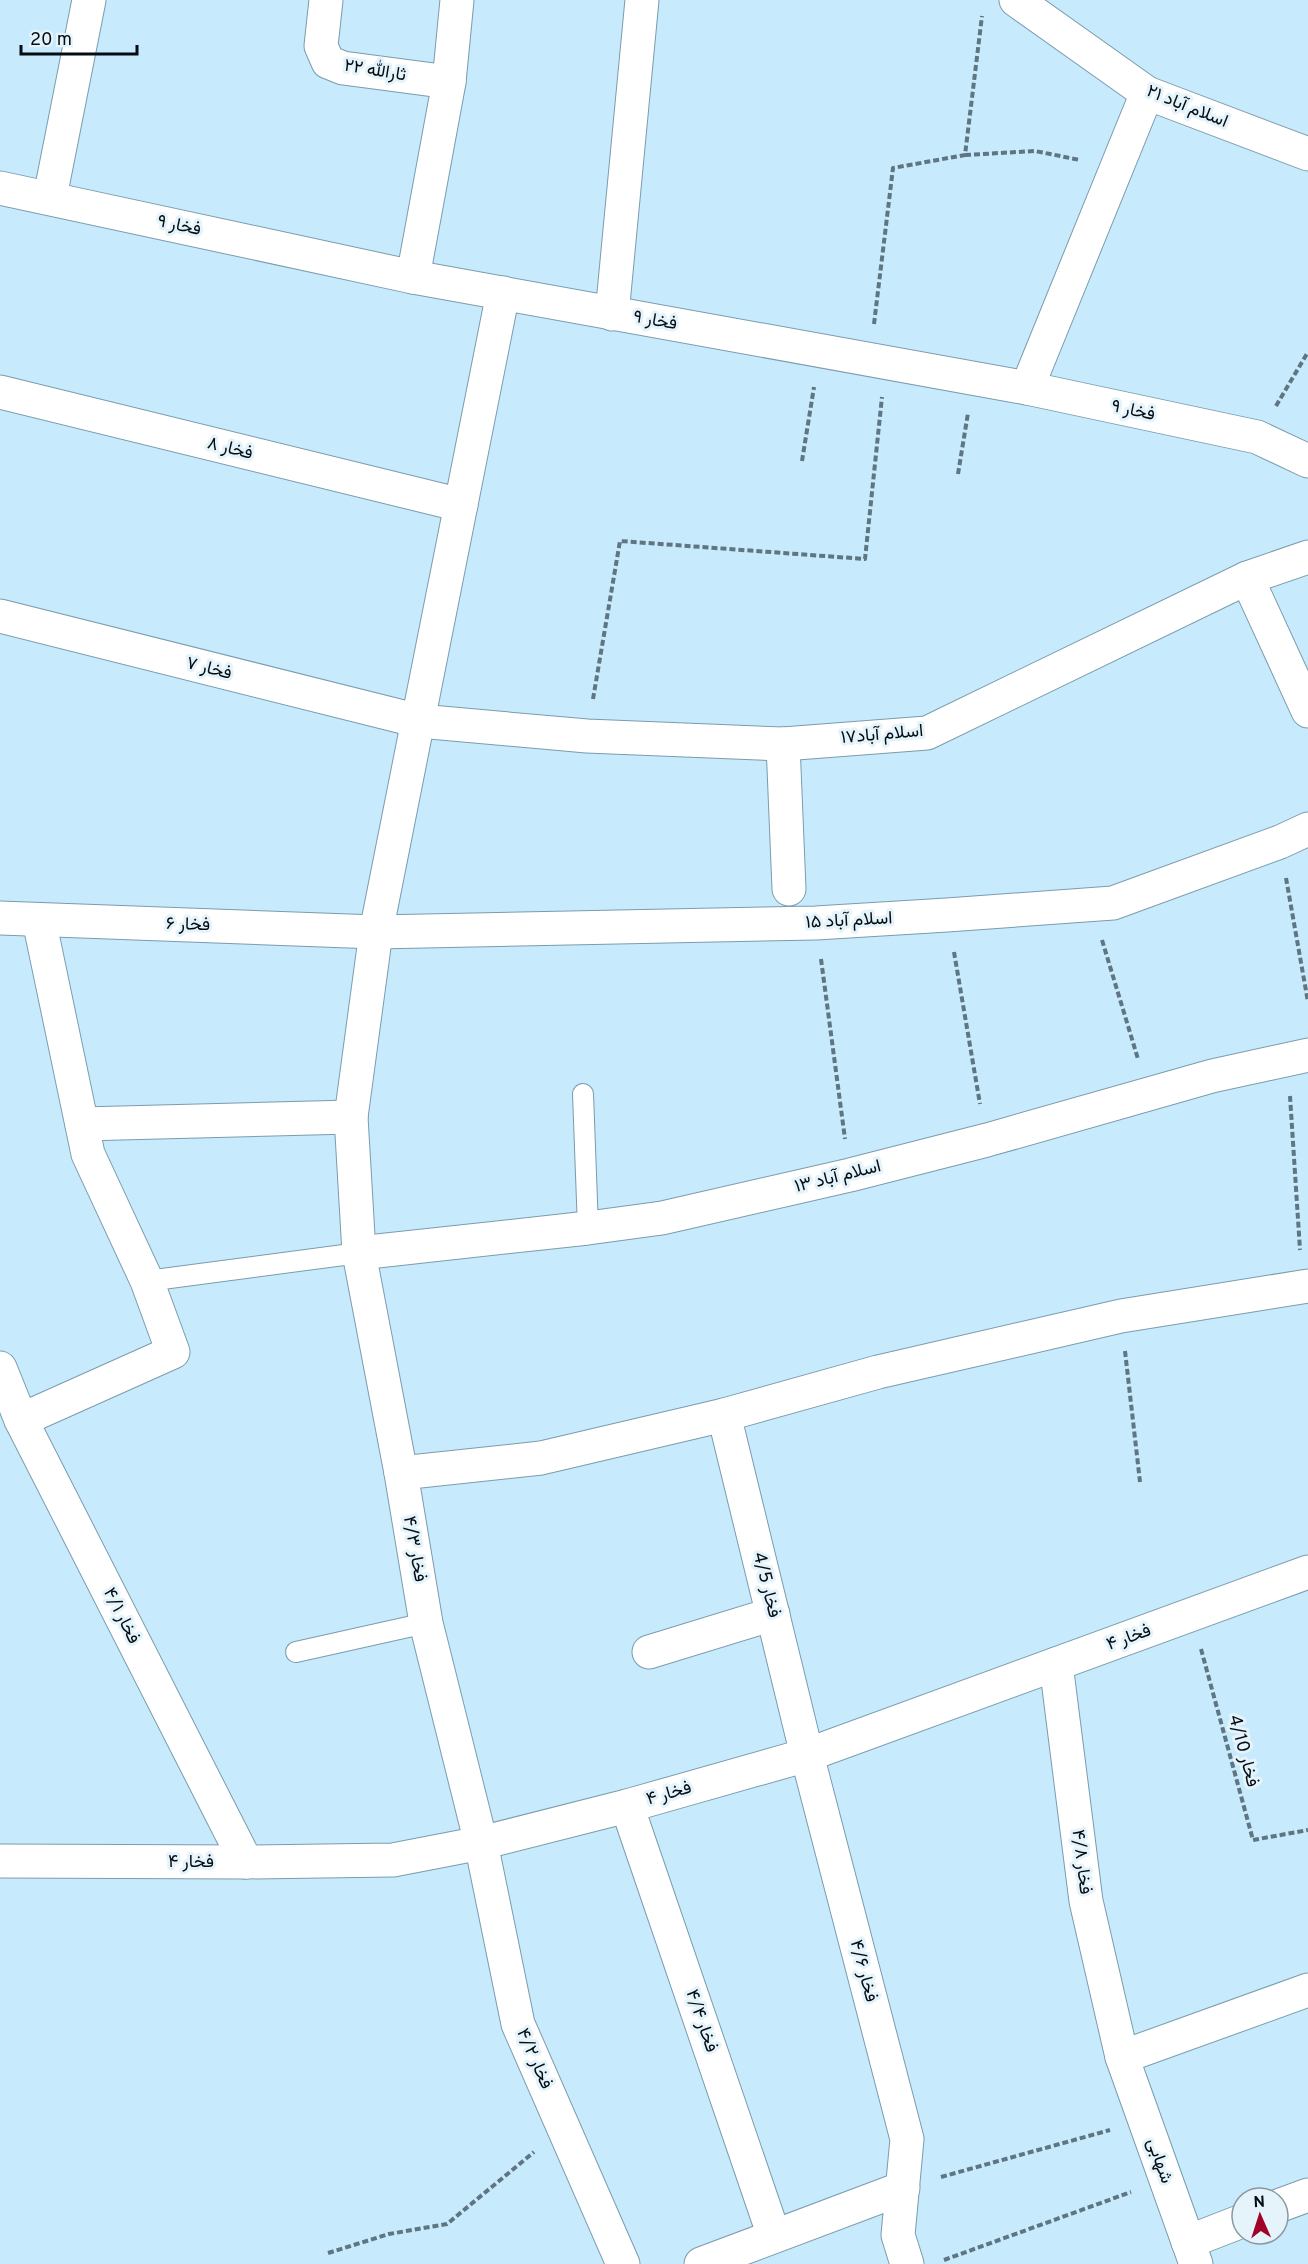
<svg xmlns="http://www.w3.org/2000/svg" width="1308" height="2264" font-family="Overpass,Vazirmatn,sans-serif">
	<rect width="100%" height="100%" fill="#c7eafc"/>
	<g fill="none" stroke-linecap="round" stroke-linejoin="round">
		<g stroke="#7b9cad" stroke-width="22">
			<g id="lane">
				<polyline points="583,1094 588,1228"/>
				<polyline points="147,1281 359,1253"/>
				<polyline points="296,1652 426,1623"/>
			</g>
		</g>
		<g stroke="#7b9cad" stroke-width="35">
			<g id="street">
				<polyline points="326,0 321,46 328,62 343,68 449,82"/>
				<polyline points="1016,0 1147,93 1308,154"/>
				<polyline points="0,188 413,277 1027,388 1257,437 1308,461"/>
				<polyline points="50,197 89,0"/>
				<polyline points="413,277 449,82 457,0"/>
				<polyline points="503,293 376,932 351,1117 359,1253 401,1473 426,1623 481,1843 518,2024 623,2264"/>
				<polyline points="612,314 642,0"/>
				<polyline points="1027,388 1147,93"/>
				<polyline points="0,392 461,505"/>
				<polyline points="1247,578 1308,711"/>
				<polyline points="0,616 419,721 587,736 783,744 927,733 1247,578 1308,557"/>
				<polyline points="783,744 789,889"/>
				<polyline points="0,918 376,932 816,923 947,915 1113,903 1280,842 1308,829"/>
				<polyline points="82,1124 351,1117"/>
				<polyline points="359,1253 588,1228 662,1218 850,1175 987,1140 1212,1076 1308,1055"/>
				<polyline points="0,1368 21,1420 246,1862"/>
				<polyline points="724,1415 807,1755 907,2139 898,2235 907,2264"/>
				<polyline points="21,1420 173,1352 147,1281 88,1154 39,920"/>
				<polyline points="401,1473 541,1458 724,1415 878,1372 1121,1316 1308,1286"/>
				<polyline points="649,1652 773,1614"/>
				<polyline points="1056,1664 1086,1901 1122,2057 1196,2264"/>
				<polyline points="627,1806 774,2236"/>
				<polyline points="1122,2057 1308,1990"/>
				<polyline points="1278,2206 1308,2195"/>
				<polyline points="1188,2242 1242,2221"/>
				<polyline points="701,2264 903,2188"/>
			</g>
		</g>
		<g stroke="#7b9cad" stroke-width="35">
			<polyline id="secondary" points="0,1861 246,1862 393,1860 481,1843 627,1806 807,1755 1308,1572"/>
		</g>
		<g stroke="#5f7581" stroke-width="4" stroke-dasharray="6 3" stroke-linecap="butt">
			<polyline points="965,155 1035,151 1080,160"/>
			<polyline points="874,324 893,168 965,155 982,16"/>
			<polyline points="1276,406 1308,352"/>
			<polyline points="802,461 814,387"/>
			<polyline points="958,474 968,413"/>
			<polyline points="593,699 620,541 865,559 882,397"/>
			<polyline points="1286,878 1308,1002"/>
			<polyline points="1102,940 1138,1059"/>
			<polyline points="954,952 980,1104"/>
			<polyline points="821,959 845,1139"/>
			<polyline points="1290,1096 1300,1250"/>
			<polyline points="1125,1351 1140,1482"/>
			<polyline points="1201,1649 1253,1840 1308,1830"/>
			<polyline points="941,2177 1110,2130"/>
			<polyline points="328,2253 389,2234 447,2224 534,2152"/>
			<polyline points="944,2260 1131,2192"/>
		</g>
		<use href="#lane" stroke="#fff" stroke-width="20"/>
		<use href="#street" stroke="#fff" stroke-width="33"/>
		<use href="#secondary" stroke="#fff" stroke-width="33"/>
	</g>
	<g text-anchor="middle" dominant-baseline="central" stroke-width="6" stroke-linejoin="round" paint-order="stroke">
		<g font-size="18" fill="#030d13" stroke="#e5f3fb">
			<text transform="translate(375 71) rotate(9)">ثارالله ۲۲</text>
			<text transform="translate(1187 107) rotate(22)">اسلام آباد ۲۱</text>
			<text transform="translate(179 226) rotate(12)">فخار ۹</text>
			<text transform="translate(655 321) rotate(10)">فخار ۹</text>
			<text transform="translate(1133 411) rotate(12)">فخار ۹</text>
			<text transform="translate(230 449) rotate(14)">فخار ۸</text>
			<text transform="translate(209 669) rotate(14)">فخار ۷</text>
			<text transform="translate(882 735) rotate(-5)">اسلام آباد۱۷</text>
			<text transform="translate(849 921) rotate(-3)">اسلام آباد ۱۵</text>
			<text transform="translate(188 925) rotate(2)">فخار ۶</text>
			<text transform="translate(838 1177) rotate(-14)">اسلام آباد ۱۳</text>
			<text transform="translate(414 1549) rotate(80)">فخار ۴/۳</text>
			<text transform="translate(766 1585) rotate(76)">فخار 4/5</text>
			<text transform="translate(121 1616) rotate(63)">فخار ۴/۱</text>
			<text transform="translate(1129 1638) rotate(-20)">فخار ۴</text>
			<text transform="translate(1243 1751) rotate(75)">فخار 4/10</text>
			<text transform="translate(669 1794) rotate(-16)">فخار ۴</text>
			<text x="191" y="1862">فخار ۴</text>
			<text transform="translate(1081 1862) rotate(83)">فخار ۴/۸</text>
			<text transform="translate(863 1971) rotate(75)">فخار ۴/۶</text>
			<text transform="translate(701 2021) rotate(71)">فخار ۴/۴</text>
			<text transform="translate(534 2059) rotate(66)">فخار ۴/۲</text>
			<text transform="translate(1159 2161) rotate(71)">شهابی</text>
		</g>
	</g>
	<g transform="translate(1260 2216) rotate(357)"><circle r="28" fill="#e5f3fb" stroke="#8b979e" stroke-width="1.5"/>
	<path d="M0-4.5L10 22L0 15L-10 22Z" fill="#a20227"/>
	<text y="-9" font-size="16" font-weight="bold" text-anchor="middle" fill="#030d13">N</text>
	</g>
	<path d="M21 45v9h116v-9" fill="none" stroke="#030d13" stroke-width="3"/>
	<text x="30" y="45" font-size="18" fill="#030d13" stroke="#e5f3fb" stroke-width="4.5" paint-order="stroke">20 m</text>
</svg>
